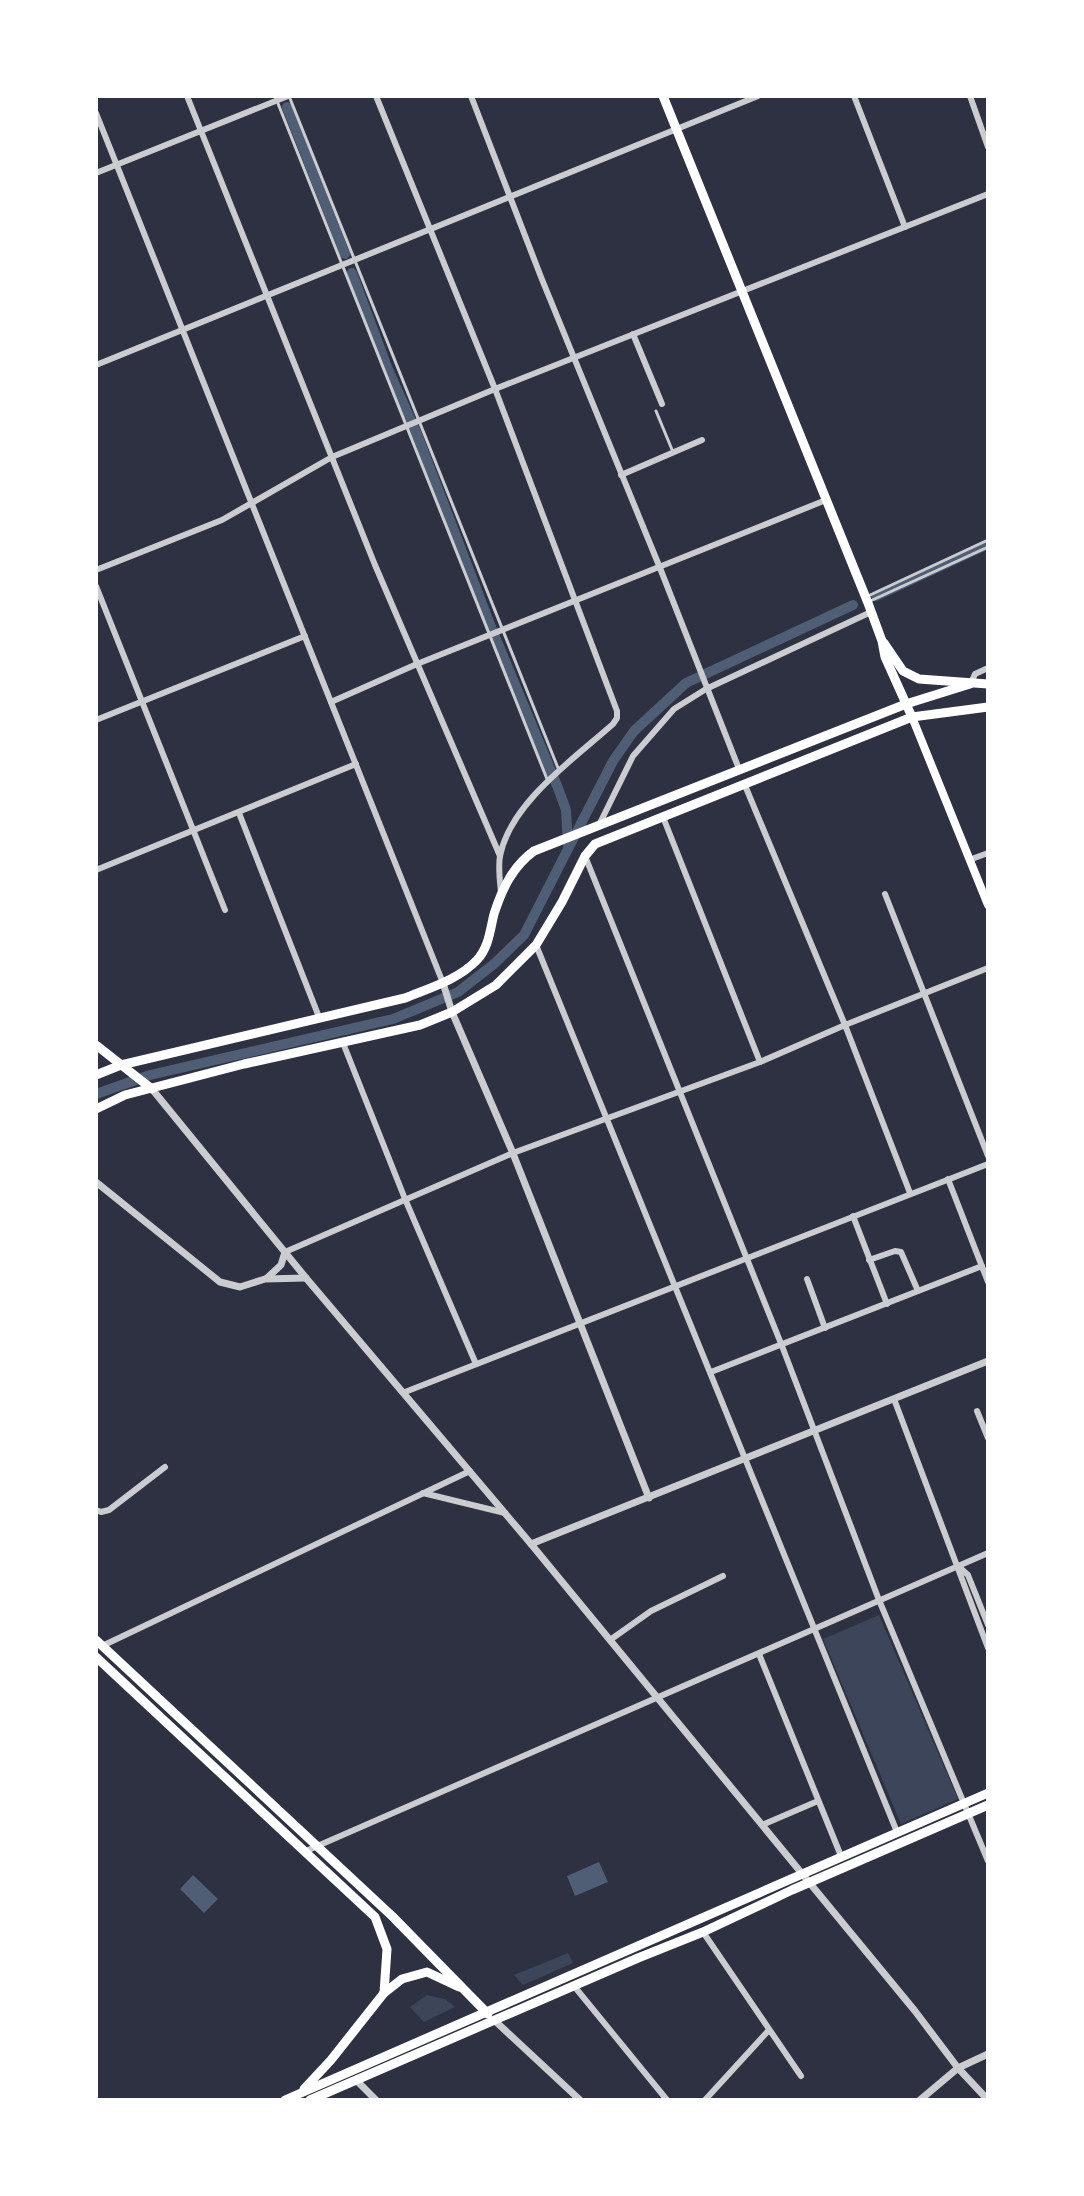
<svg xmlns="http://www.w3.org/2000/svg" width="1084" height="2196" font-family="'Times New Roman',serif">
	<rect width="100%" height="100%" fill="#2d3142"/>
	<g fill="#3c4559">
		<polygon points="879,1615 958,1799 901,1824 823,1639"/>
		<polygon points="568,1953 573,1963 523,1985 514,1975"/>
		<polygon points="427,1995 445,1999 455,2007 424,2022 410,2007"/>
	</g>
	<g fill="#4f5d75">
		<polygon points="599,1862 608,1882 575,1896 567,1876"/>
		<polygon points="193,1875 218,1899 204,1913 180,1889"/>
	</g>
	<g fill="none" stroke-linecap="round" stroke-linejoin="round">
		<g stroke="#4f5d75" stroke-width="10">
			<polyline points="287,107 345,254"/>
			<polyline points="352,273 387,367 416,432 491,627 558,788 566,810 568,845"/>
			<polyline points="876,596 988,544"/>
			<polyline points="96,1094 150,1075 393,1019 458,992 494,964 524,935 613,761 634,731 686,683 853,605"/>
		</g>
		<g stroke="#caccd0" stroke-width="3">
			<polyline points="275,96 547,779"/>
			<polyline points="289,96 558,768"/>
			<polyline points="656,411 673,452"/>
			<polyline points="868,596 988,540"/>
			<polyline points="868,602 988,547"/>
		</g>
		<g stroke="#caccd0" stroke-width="6">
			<polyline points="187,96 375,565 500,856"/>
			<path d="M376,96L495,389L617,711V718L613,724C575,758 510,803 500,856C498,867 500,882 501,893"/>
			<polyline points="471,96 541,277 660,568 739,769"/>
			<polyline points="854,96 905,227"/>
			<polyline points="970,96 988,147"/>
			<polyline points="96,113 443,983"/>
			<polyline points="96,173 288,96"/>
			<polyline points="633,334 662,404"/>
			<polyline points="96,365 758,96"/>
			<polyline points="621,475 702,440"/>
			<polyline points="96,570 222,520 332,457 495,389 988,194"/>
			<polyline points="96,586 225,910"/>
			<polyline points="971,683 975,674 988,668"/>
			<polyline points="331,702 417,664 826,500"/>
			<polyline points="96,720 305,636"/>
			<polyline points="744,783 845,1025 910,1193"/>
			<polyline points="239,813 319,1017"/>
			<polyline points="663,817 760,1062"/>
			<polyline points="599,825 633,756 674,709 706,689 871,612"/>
			<polyline points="585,856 782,1346 879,1600 988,1861"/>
			<polyline points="969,860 988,853"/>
			<polyline points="96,870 356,764"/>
			<polyline points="885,894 988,1156"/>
			<polyline points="536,945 897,1832"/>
			<polyline points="343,1043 405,1199 476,1364"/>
			<polyline points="948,1179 988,1282"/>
			<polyline points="853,1216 887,1304"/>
			<polyline points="285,1252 513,1153 760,1062 845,1025 988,968"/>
			<polyline points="869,1260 895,1251 901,1252 918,1291"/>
			<polyline points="807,1279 825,1328"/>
			<polyline points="711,1372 982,1266"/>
			<polyline points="405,1392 988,1164"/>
			<polyline points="894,1399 988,1648"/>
			<polyline points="977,1411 988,1438"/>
			<polyline points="423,1493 505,1513"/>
			<polyline points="96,1510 101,1512 109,1510 165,1467"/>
			<polyline points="958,1566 968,1575 988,1625"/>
			<polyline points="610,1640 651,1611 723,1576"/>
			<polyline points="102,1646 470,1471"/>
			<polyline points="759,1654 841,1856"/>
			<polyline points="762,1825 818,1801"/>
			<polyline points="306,1851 988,1553"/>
			<polyline points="703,1932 801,2076"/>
			<polyline points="574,1986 667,2100"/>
			<polyline points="705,2100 769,2030"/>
		</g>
		<g stroke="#caccd0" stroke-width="7">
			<polyline points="443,983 452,1012 512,1151 649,1498"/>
			<polyline points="152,1089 306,1278 531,1544 915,2011 958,2068 988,2100"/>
			<polyline points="96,1182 220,1282 240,1287 265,1279 306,1278"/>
			<polyline points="267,1278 281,1265 285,1252"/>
			<polyline points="531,1544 988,1361"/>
			<polyline points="494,2020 580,2100"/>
			<polyline points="356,2080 376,2100"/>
			<polyline points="920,2100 958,2068 988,2054"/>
		</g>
		<polyline stroke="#fff" stroke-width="8" points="912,717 988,905"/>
		<g stroke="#fff" stroke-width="9">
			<polyline points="663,96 868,603 882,641 885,657 912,717"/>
			<polyline points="884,643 903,671 919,679 988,684"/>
			<polyline points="96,1045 152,1089"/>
			<path d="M96,1075L121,1065L405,998C429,988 458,980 477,960C489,947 490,930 494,914C502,889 513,866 534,851L906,704L970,684"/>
			<polyline points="96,1109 125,1095 244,1064 420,1025 452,1012 496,985 536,945 562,902 585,856 595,844 912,717 988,707"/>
			<polyline points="96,1640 392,1916 488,2014"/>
			<polyline points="96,1657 375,1917 387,1949 384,1993"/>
			<polyline points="304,2089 331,2060 384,1993 402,1979 427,1972 459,1987"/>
			<polyline points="285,2100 988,1793"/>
			<polyline points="310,2100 638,1958 703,1932 792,1890 988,1805"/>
		</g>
	</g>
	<rect width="1084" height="2196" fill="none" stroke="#ffffff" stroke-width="196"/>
</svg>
